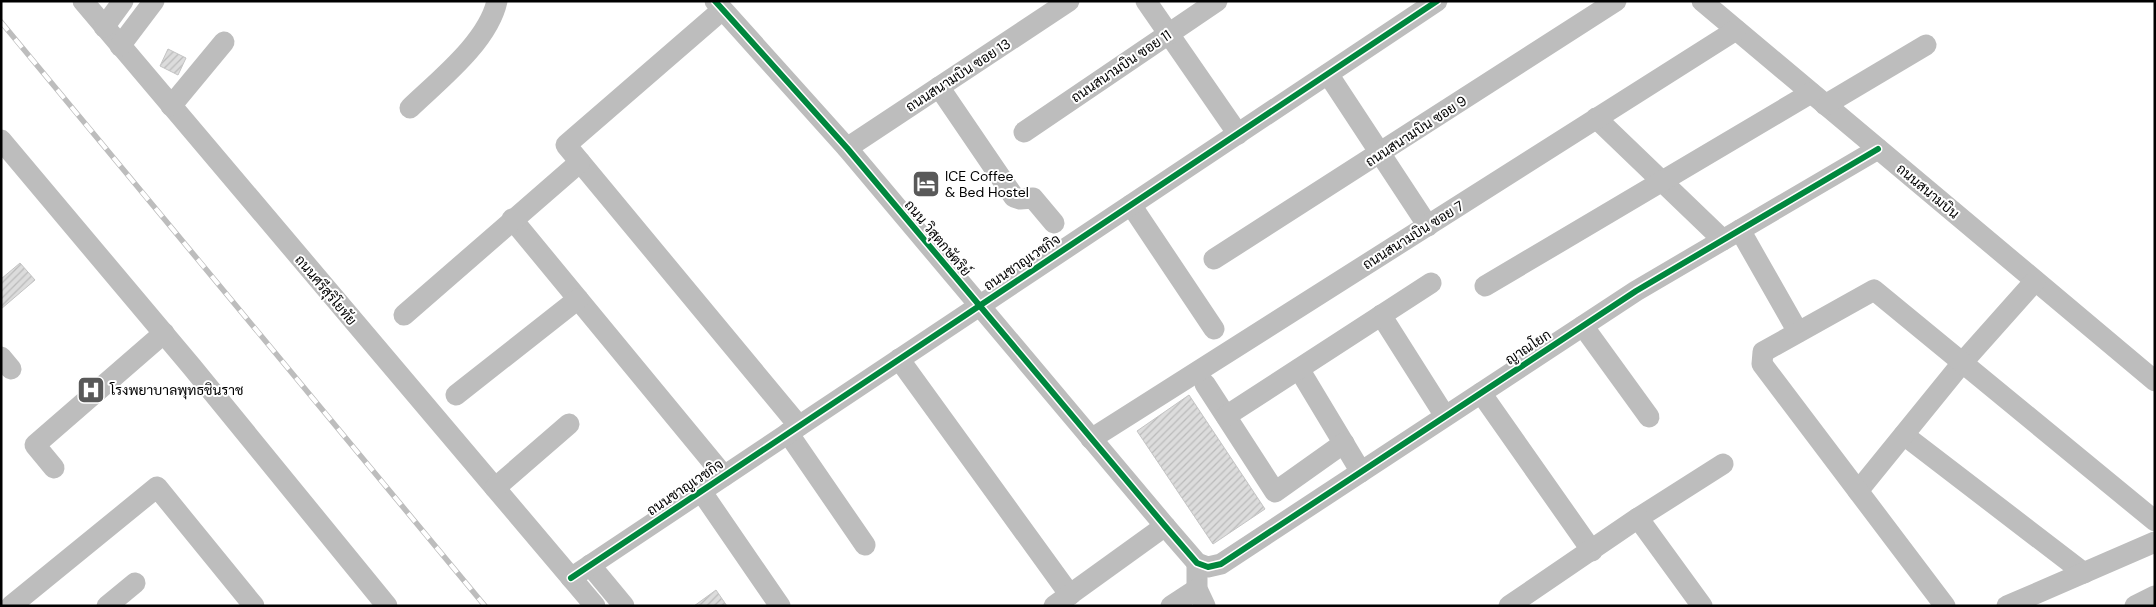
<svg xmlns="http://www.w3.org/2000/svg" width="2156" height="607" font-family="'DM Sans',Sarabun,sans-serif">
	<defs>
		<pattern id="building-hatch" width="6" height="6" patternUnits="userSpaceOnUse" patternTransform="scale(1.25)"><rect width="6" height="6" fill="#dcdcdc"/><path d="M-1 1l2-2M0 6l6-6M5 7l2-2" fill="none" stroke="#bbb"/></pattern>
	</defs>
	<rect width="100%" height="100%" fill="#fff"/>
	<g fill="url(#building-hatch)" stroke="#c4c4c4">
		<polygon points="168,49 186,58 178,75 160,66"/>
		<polygon points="20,263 35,280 1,309 1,279"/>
		<polygon points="1189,395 1265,509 1213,544 1137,431"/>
		<polygon points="716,590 727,606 694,606"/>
	</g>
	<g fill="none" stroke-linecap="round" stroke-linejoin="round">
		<g stroke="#bdbdbd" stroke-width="21">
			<polyline points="83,1 595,606"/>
			<polyline points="715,1 847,148 1165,526 1197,563 1208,567 1221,564 1636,291 1878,149"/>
			<polyline points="1146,1 1238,134"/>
			<polyline points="1702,1 2155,381"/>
			<polyline points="722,10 566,145 799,426"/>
			<polyline points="104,27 123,1"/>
			<polyline points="120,46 154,1"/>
			<polyline points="1328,74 1428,226"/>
			<polyline points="939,87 1014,197 1020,199 1033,198 1054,223"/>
			<polyline points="1825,105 1926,45"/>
			<polyline points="171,106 224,42"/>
			<path d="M410,108C439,80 488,42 497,1"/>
			<polyline points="1596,118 1723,240"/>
			<polyline points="1024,132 1217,1"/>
			<polyline points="1,140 192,367 387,606"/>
			<polyline points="847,148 1069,1"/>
			<polyline points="1131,205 1214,329"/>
			<polyline points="512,219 724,476"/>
			<polyline points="1740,230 1798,332"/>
			<polyline points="1214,259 1616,1"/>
			<polyline points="1485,286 1811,93"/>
			<polyline points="404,315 580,162"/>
			<polyline points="1381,315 1445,416"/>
			<polyline points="1583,326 1649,417"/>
			<polyline points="1,357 11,369"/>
			<polyline points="899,359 1070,595"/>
			<polyline points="1299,369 1361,472"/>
			<polyline points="1205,384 1275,492 1344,443"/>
			<polyline points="1481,393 1592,551"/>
			<polyline points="456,395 578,299"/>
			<polyline points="1226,416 1431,283"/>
			<polyline points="788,433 865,545"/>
			<polyline points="1904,435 2084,573"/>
			<polyline points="1091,439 1736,30"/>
			<polyline points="54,468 35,445 164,333"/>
			<polyline points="495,488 569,424"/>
			<polyline points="701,491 780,606"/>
			<polyline points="1858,491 1962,363 2035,281"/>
			<polyline points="1638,518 1723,464"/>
			<polyline points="1197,563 1197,589 1205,606"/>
			<polyline points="590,565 624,606"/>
			<polyline points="571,578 1437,1"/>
			<polyline points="11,606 157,487 254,606"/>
			<polyline points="107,606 135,583"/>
			<polyline points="1054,606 1165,526"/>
			<polyline points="1171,606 1197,589"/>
			<polyline points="1509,606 1638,518 1702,606"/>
			<polyline points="1945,606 1762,364 1763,352 1874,290 2155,521"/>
			<polyline points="2007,606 2155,542"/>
			<polyline points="2135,606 2155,596"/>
		</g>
		<g stroke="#bdbdbd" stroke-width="5.5">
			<polyline id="rail" points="1,22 485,606"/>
		</g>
		<use href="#rail" stroke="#fff" stroke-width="4" stroke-dasharray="11" stroke-linecap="butt"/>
		<g stroke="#fff" stroke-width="9">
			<g id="cycleway">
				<polyline points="715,1 847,148 1165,526 1197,563 1208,567 1221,564 1636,291 1878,149"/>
				<polyline points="571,578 1437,1"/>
			</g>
		</g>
		<use href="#cycleway" stroke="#00873e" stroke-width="6"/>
	</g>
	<defs>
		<g id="hotel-square" transform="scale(1.4375)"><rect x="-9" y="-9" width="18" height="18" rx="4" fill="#595959" stroke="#fff"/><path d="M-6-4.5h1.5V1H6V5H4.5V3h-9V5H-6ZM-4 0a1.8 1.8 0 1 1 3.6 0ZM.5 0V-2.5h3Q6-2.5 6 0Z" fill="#fff"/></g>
		<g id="hospital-square" transform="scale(1.4375)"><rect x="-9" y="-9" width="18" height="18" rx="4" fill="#595959" stroke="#fff"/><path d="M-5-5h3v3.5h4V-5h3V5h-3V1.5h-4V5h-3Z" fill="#fff"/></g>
	</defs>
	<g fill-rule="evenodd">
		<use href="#hotel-square" x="926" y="184"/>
		<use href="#hospital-square" x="91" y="390"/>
	</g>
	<g text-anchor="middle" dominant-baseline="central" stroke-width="4" stroke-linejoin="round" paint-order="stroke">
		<g font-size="14" fill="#000" stroke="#fff">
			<text transform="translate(1121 66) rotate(-34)">ถนนสนามบิน ซอย 11</text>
			<text transform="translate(958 75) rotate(-33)">ถนนสนามบิน ซอย 13</text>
			<text transform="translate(1416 131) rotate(-33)">ถนนสนามบิน ซอย 9</text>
			<text transform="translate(1928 191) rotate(40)">ถนนสนามบิน</text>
			<text transform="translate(1413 235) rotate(-32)">ถนนสนามบิน ซอย 7</text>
			<text transform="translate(938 238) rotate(50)">ถนน วิสุตกษัตริย์</text>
			<text transform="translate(1022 262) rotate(-34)">ถนนชาญเวชกิจ</text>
			<text transform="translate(326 290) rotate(50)">ถนนศรีสุริโยทัย</text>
			<text transform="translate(1528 347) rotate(-33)">ญาณโยก</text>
			<text transform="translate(685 487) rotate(-34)">ถนนชาญเวชกิจ</text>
		</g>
		<g font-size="14" fill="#000" stroke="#fff" text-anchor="start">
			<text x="945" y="176">ICE Coffee<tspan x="945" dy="16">&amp; Bed Hostel</tspan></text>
			<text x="110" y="390">โรงพยาบาลพุทธชินราช</text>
		</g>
	</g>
	<rect width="2156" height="607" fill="none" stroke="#000000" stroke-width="5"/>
</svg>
